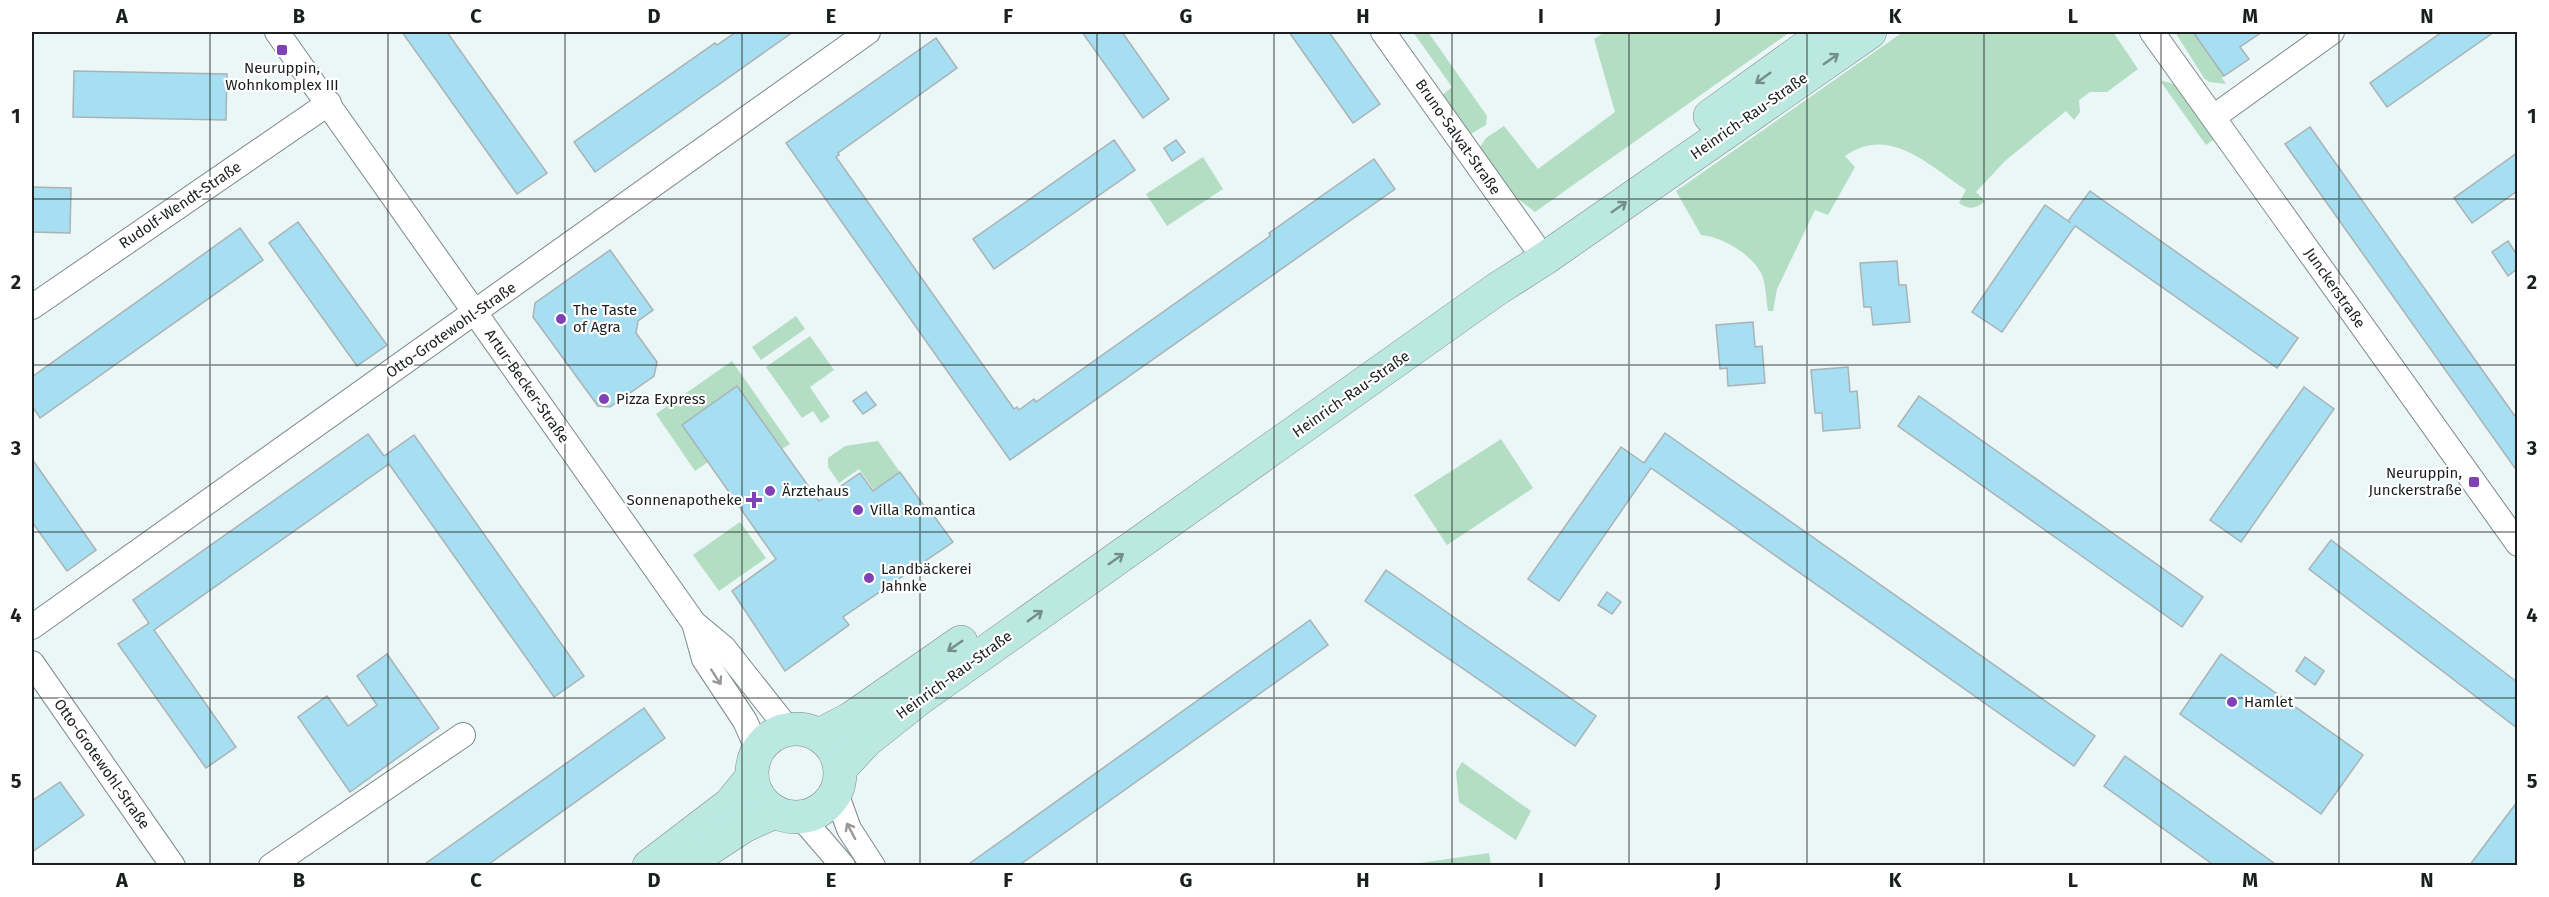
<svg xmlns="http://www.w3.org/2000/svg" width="2549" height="897" font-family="'Fira Sans',sans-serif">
	<rect width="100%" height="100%" fill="#ebf6f6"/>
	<g fill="#b3dec4">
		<polygon points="1413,32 1428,32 1487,116 1486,125 1469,135 1441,96 1452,87"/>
		<polygon points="1605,32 1790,32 1535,212 1517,198 1478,150 1486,138 1504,126 1538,169 1615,112 1594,39"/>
		<path d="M1903,32H2113L2138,69L2107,92H2090L2079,100L2080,112L2074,120L2066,111L2005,161L1976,192L1985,201C1976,209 1969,210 1959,203L1966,190C1930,166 1889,124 1845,156L1855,167L1828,215L1815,210L1777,289L1773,311H1768C1766,299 1766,283 1761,273C1751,254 1723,237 1701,235L1676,191Z"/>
		<polygon points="2175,32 2193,32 2224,76 2222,78 2226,84 2209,82 2204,78"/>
		<polygon points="2163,81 2180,86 2216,138 2206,145 2161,82"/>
		<polygon points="1203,157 1223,189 1167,226 1146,194"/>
		<polygon points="796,316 805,329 761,360 752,347"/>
		<polygon points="810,336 834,370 810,387 830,417 821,423 813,411 802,418 766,367"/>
		<polygon points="732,361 790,444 782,449 737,386 682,425 708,462 695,471 656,414"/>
		<polygon points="1501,439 1533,488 1447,545 1414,495"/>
		<polygon points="878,441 900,472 874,490 859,469 839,483 828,467 828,458 845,446"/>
		<polygon points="740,522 766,558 719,591 693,555"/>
		<polygon points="1462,762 1531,811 1516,840 1459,802 1456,772"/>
		<polygon points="1489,853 1491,865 1406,865"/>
	</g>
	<g fill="#a7dff2" stroke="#a9b2b5" stroke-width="1.5">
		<polygon points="402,32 447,32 547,173 517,194"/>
		<polygon points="736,32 793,32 595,172 574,142 715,43 717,45"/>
		<polygon points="1082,32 1122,32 1169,99 1143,118"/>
		<polygon points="1289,32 1329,32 1380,104 1353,123"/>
		<polygon points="2193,32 2262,32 2240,47 2249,59 2224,76"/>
		<polygon points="2442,32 2494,32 2387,107 2370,83"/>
		<polygon points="936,38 957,68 838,153 839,155 836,157 1014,409 1017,407 1019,410 1034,399 1036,402 1270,236 1269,233 1374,159 1395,189 1010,460 786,143"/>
		<polygon points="74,71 227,74 226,120 73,117"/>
		<polygon points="2310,127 2517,419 2517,471 2285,144"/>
		<polygon points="1114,140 1135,170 994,269 973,239"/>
		<polygon points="1176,140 1185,152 1172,161 1164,148"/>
		<polygon points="2517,153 2517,191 2472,223 2454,198"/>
		<polygon points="32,187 71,188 70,233 32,232"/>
		<polygon points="2090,191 2298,338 2277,368 2075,226 2002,332 1972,312 2045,205 2071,223 2068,221"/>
		<polygon points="298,222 387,345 357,366 269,243"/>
		<polygon points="240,228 263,260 40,418 32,406 32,377"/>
		<polygon points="2508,241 2517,255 2517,269 2508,276 2492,252"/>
		<polygon points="610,250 653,310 638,321 636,333 657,362 654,376 610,407 598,406 533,317 535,303"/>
		<polygon points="1897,261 1899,285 1906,285 1910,322 1873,325 1871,307 1864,307 1860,263"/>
		<polygon points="1753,322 1755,347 1762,346 1765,383 1728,386 1727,368 1720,369 1716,325"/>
		<polygon points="1848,367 1850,392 1857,391 1860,428 1823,431 1822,413 1815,413 1811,370"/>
		<polygon points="737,386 819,501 860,473 873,491 900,472 929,513 931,512 953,542 843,617 849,625 785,671 732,591 776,559 682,425"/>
		<polygon points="2304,387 2334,409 2241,542 2210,520"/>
		<polygon points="866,392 876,405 863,414 853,401"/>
		<polygon points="1919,396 2203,597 2182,627 1898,426"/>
		<polygon points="1665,433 2095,736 2074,766 1651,468 1559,601 1528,579 1621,447 1644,463"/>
		<polygon points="368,434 384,456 414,435 584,676 554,697 389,464 154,630 236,747 206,768 118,644 149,623 133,600"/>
		<polygon points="32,459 96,550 67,571 32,522"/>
		<polygon points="2331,540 2517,682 2517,728 2309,569"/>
		<polygon points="1386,570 1596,716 1575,746 1365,601"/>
		<polygon points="1607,592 1621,602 1612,614 1598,605"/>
		<polygon points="1310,620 1328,645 1018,866 966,866"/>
		<polygon points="387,654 439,728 350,792 298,717 327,696 348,726 377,705 357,676"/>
		<polygon points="2221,654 2363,755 2321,814 2180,714"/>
		<polygon points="2305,657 2324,671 2315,685 2296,671"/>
		<polygon points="644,708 665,738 486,866 422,866"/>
		<polygon points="2125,756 2278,866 2215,866 2104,786"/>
		<polygon points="60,782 84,815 32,852 32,801"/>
		<polygon points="2517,802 2517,866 2469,866"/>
	</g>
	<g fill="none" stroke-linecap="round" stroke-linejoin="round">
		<g stroke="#7f8989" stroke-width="26">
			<g id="minor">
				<polyline points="277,32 694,623 724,648 788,729"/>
				<polyline points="1383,32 1533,243"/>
				<polyline points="2152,32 2518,544"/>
				<polyline points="2215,116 2332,32"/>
				<polyline points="32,307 329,103"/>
				<polyline points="694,623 704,659 745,721 758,750"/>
				<polyline points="32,627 868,32"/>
				<polyline points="32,663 173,866"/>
				<polyline points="836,793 849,829 873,866"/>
				<polyline points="801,817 843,866"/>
				<polyline points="271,866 463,735"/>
			</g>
		</g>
		<g stroke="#7f8989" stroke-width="34">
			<g id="secondary">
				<polyline points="1710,116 1827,32"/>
				<circle cx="796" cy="773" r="44"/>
				<polyline points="819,735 850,719 961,642"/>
				<polyline points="841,768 866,741 919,699 1497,289 1544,259 1870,32"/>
				<polyline points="649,866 730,804 752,777"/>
				<polyline points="683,866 744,826 775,812"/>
			</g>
		</g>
		<use href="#minor" stroke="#fff" stroke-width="24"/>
		<use href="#secondary" stroke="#bce8e2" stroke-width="33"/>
	</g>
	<defs><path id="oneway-shaft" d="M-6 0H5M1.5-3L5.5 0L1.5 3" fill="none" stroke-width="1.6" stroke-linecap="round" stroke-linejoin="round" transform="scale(1.5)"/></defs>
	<g stroke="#748e8a">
		<use href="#oneway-shaft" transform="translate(1831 59) rotate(-35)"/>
		<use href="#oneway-shaft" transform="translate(1763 78) rotate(144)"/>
		<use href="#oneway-shaft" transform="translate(1619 207) rotate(-35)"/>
		<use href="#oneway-shaft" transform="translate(1116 559) rotate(-35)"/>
		<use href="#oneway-shaft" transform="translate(1035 616) rotate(-36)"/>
		<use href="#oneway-shaft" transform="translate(955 646) rotate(145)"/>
	</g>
	<g stroke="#989a9a">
		<use href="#oneway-shaft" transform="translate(716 677) rotate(57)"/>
		<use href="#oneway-shaft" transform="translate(851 831) rotate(-118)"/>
	</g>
	<path fill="none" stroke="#1b1f1f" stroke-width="1.5" stroke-opacity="0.55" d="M210,32V866M388,32V866M565,32V866M742,32V866M920,32V866M1097,32V866M1274,32V866M1452,32V866M1629,32V866M1807,32V866M1984,32V866M2161,32V866M2339,32V866M32,199H2518M32,365H2518M32,532H2518M32,698H2518"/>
	<g fill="#7f41b6" stroke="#fff" stroke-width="2">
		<rect x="276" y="44" width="12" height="12" rx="3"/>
		<circle cx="561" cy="319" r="6"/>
		<circle cx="604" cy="399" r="6"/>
		<rect x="2468" y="476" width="12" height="12" rx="3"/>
		<circle cx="770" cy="491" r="6"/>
		<path d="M751 491h6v6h6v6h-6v6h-6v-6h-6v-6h6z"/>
		<circle cx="858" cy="510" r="6"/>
		<circle cx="869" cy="578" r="6"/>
		<circle cx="2232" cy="702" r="6"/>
	</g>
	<g text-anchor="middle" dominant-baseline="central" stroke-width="4.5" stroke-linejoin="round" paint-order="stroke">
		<g font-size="15" fill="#1b1f1f" stroke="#fff" text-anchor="start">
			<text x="282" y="68" text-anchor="middle">Neuruppin,<tspan x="282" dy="17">Wohnkomplex III</tspan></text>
			<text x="573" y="310">The Taste<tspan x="573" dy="17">of Agra</tspan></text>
			<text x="616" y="399">Pizza Express</text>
			<text x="2462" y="473" text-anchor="end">Neuruppin,<tspan x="2462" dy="17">Junckerstraße</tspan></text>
			<text x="782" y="491">Ärztehaus</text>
			<text x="742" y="500" text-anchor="end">Sonnenapotheke</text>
			<text x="870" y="510">Villa Romantica</text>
			<text x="881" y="569">Landbäckerei<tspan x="881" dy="17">Jahnke</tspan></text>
			<text x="2244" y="702">Hamlet</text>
		</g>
		<g font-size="15" fill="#1b1f1f" stroke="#fff">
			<text transform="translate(1749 116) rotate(-35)">Heinrich-Rau-Straße</text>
			<text transform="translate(1458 137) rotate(55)">Bruno-Salvat-Straße</text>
			<text transform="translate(180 205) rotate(-34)">Rudolf-Wendt-Straße</text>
			<text transform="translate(2335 288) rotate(55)">Junckerstraße</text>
			<text transform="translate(451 330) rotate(-35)">Otto-Grotewohl-Straße</text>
			<text transform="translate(527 386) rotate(55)">Artur-Becker-Straße</text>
			<text transform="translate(1351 394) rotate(-35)">Heinrich-Rau-Straße</text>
			<text transform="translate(954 675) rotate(-36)">Heinrich-Rau-Straße</text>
			<text transform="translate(102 764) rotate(55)">Otto-Grotewohl-Straße</text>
		</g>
	</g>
	<rect width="2549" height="897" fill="none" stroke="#ffffff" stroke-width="66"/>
	<rect x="33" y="33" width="2483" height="831" fill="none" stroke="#1b1f1f" stroke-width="2"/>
	<g font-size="20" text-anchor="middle" font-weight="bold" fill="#1b1f1f">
		<text x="122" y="23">A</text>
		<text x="299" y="23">B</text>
		<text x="476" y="23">C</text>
		<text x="654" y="23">D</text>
		<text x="831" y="23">E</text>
		<text x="1008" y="23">F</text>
		<text x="1186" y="23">G</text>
		<text x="1363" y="23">H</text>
		<text x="1541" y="23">I</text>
		<text x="1718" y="23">J</text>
		<text x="1895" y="23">K</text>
		<text x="2073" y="23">L</text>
		<text x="2250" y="23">M</text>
		<text x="2427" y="23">N</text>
		<text x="16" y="123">1</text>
		<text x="2532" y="123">1</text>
		<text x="16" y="289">2</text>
		<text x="2532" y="289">2</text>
		<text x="16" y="455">3</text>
		<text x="2532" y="455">3</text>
		<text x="16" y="622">4</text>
		<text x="2532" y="622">4</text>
		<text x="16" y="788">5</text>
		<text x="2532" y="788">5</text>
		<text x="122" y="887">A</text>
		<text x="299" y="887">B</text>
		<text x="476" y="887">C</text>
		<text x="654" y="887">D</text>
		<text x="831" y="887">E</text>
		<text x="1008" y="887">F</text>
		<text x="1186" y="887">G</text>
		<text x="1363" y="887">H</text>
		<text x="1541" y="887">I</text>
		<text x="1718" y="887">J</text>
		<text x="1895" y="887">K</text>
		<text x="2073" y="887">L</text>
		<text x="2250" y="887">M</text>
		<text x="2427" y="887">N</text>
	</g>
</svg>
